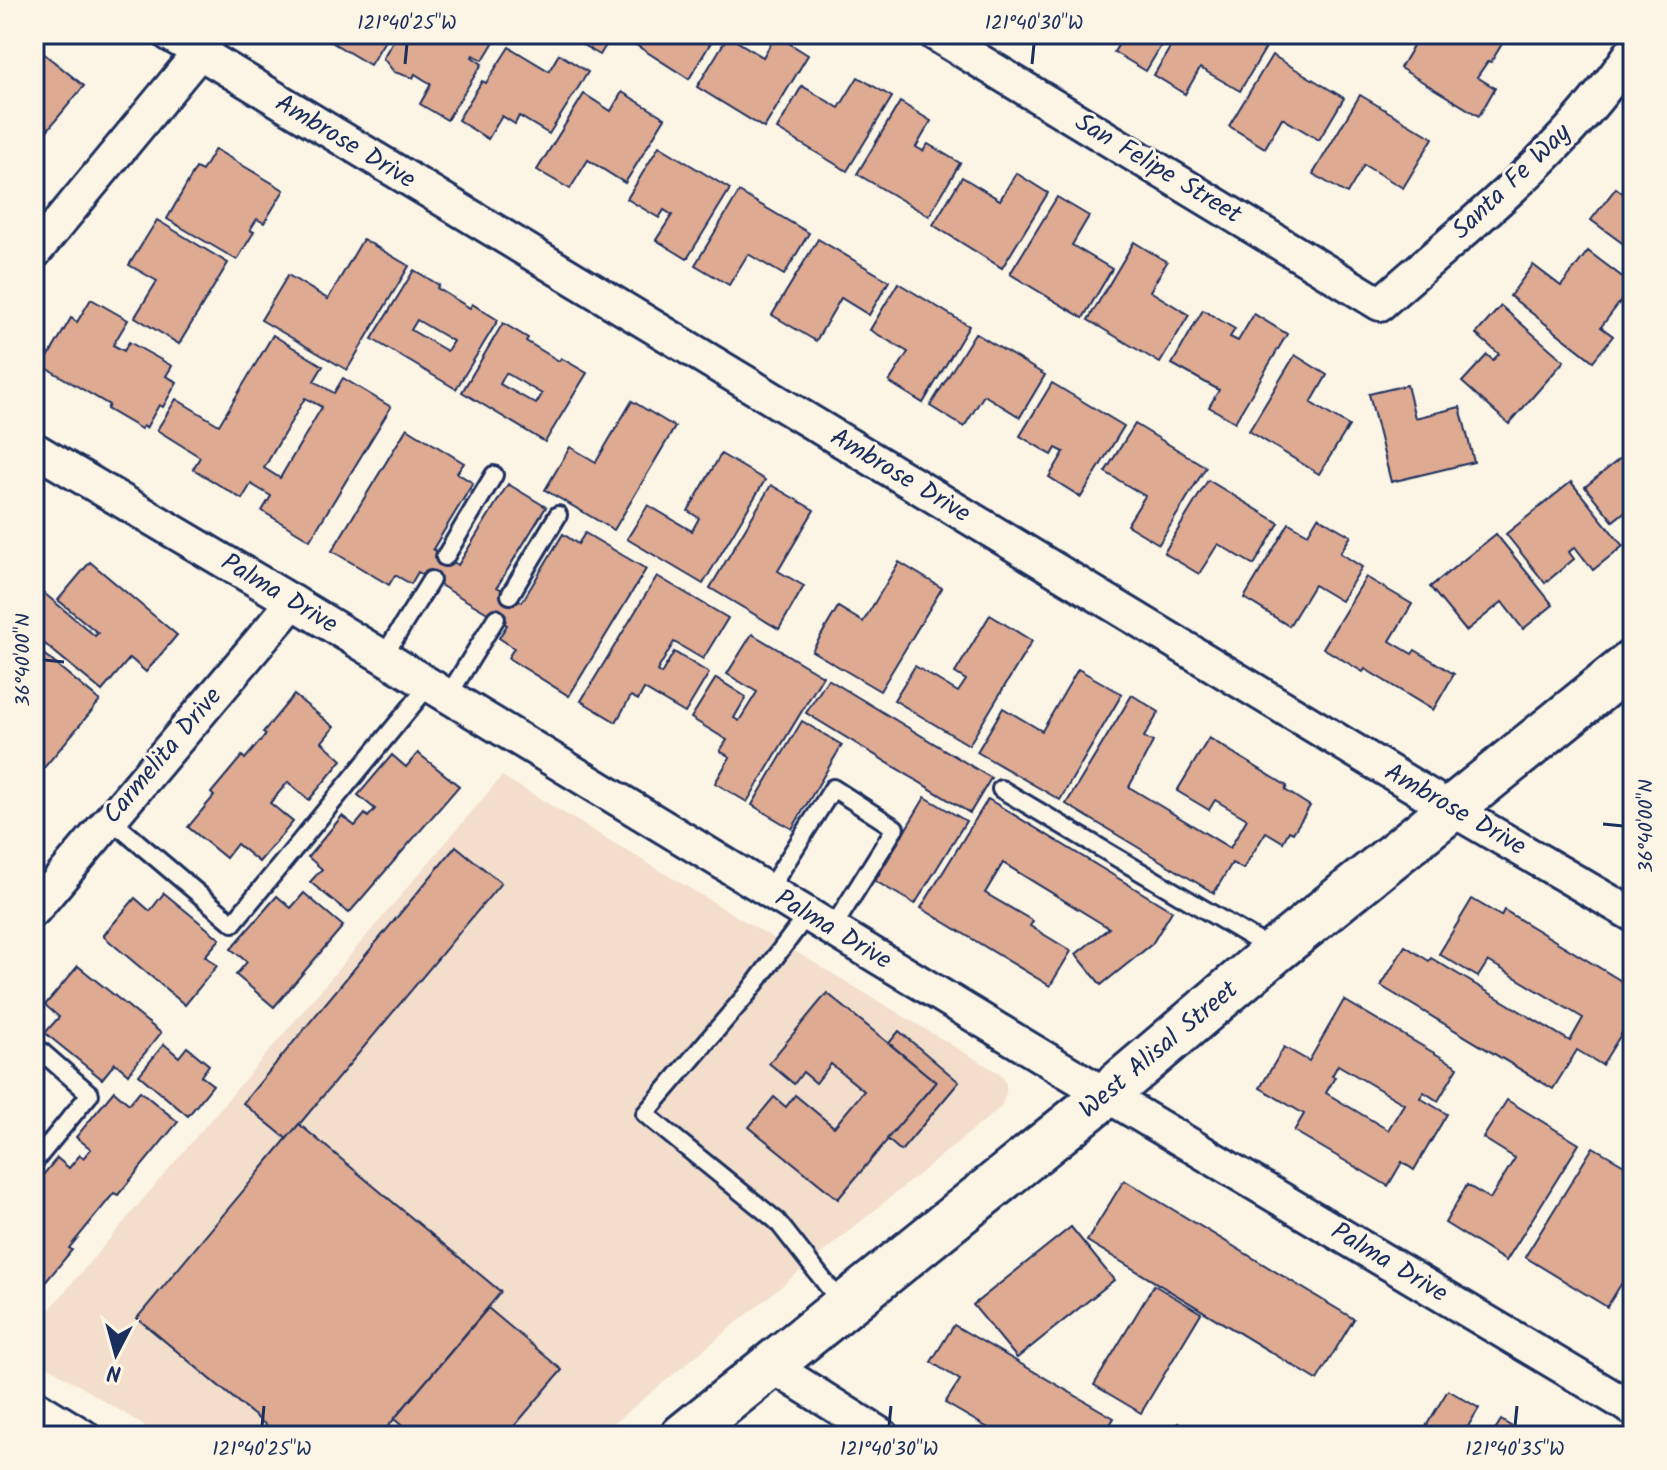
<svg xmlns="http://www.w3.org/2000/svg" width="1667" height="1470" font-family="Kalam,sans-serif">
	<rect width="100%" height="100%" fill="#fcf5e5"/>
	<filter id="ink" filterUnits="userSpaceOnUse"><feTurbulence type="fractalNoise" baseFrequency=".0125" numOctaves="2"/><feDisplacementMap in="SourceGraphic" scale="16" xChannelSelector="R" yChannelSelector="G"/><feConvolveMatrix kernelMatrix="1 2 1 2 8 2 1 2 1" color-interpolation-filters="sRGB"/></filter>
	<g filter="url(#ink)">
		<polygon fill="#f3decc" points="502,776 997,1072 1003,1077 1006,1085 1006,1093 1001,1107 598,1436 161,1436 34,1358 34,1328"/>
		<g fill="#deaa92" stroke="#1b2f5e" stroke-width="2" fill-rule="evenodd">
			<polygon points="318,34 389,34 370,65"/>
			<polygon points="397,34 484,34 495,40 483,60 473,55 472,57 482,64 447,120 420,104 431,84 415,74 413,78 394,72 383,58"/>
			<polygon points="571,34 613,34 600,55 569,37"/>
			<polygon points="619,34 716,34 689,79"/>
			<polygon points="1125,34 1168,34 1146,71 1114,52"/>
			<polygon points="1178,34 1274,34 1240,91 1200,68 1185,94 1154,75"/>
			<polygon points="1420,34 1508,34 1491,62 1488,61 1477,77 1495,88 1479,116 1400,68"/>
			<polygon points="776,35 808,55 764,128 697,87 728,36 763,57"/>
			<polygon points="509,47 549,71 559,54 588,72 549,134 519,116 515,124 502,116 488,139 458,120 482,81 486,83"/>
			<polygon points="43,53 84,86 36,144 34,142 34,54 40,58"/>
			<polygon points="1272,55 1344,98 1319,140 1282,118 1265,148 1229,126"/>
			<polygon points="858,77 892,97 847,171 777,129 802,86 839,108"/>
			<polygon points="622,92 665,118 625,183 588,160 570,189 537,170 584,94 611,111"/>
			<polygon points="1360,95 1433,138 1403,188 1364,165 1347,194 1313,174"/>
			<polygon points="900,102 931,121 916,147 923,151 928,144 960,163 929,216 857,174"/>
			<polygon points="659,146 730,189 687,259 656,240 672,215 664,210 659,218 627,199"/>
			<polygon points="215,149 284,190 264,223 257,219 250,230 254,232 237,260 167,219 196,168 202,171"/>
			<polygon points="1016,173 1048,193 1002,268 933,225 962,177 1000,200"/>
			<polygon points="1616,188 1633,201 1633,251 1591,220"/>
			<polygon points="739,192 809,233 784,275 748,254 729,285 695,265"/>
			<polygon points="1057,197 1089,216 1072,245 1112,269 1083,318 1010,274"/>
			<polygon points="157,220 228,263 179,344 135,317 157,281 129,265"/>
			<polygon points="363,239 409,266 347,370 261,320 288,275 328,299"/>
			<polygon points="818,239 889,281 869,315 841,298 816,341 772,315"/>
			<polygon points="1134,242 1167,262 1150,291 1189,315 1160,363 1088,320"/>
			<polygon points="1588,251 1633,285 1601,327 1613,336 1593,361 1510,296 1533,265 1561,286"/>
			<path d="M414,270L439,285L437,288L470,308L472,304L498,320L456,389L372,339ZM417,320L453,341L447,351L411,330Z"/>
			<polygon points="898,283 969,326 923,403 889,382 908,352 870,330"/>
			<polygon points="91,299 128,320 113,345 124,351 129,342 172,366 166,376 177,382 163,407 159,405 146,428 143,426 141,429 107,409 109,405 43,366 71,318 77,322"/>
			<polygon points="1501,306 1564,361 1509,424 1462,382 1487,355 1493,360 1499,354 1476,334"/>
			<polygon points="1203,310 1235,329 1230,337 1238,341 1254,314 1287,334 1235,422 1209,407 1219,390 1172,364"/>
			<path d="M503,323L528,338L526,341L559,361L561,358L587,373L545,442L462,392ZM506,373L542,394L536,404L500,384Z"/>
			<polygon points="975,333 1045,375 1020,417 984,395 964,427 930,406"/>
			<path d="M273,335L323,366L314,381L334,393L343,378L391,407L310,540L262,511L271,496L251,484L242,499L193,469L200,457L157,430L176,399L219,425ZM305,398L322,407L280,478L264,468Z"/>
			<polygon points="1295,355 1327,375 1311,403 1349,426 1319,474 1249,431"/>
			<polygon points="1052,383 1124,426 1081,497 1049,477 1064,452 1056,448 1052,455 1020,436"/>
			<polygon points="1407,385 1415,418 1460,407 1474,462 1391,482 1369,394"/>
			<polygon points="632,401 675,427 614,530 545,490 570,447 596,462"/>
			<polygon points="1135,424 1206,467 1159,544 1127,525 1145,496 1105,472"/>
			<polygon points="407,428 464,463 457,473 473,483 433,549 458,565 508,484 546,507 497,587 522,602 563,534 578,544 585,533 646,569 569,696 508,658 514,648 499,638 507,625 496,618 418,572 411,584 395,575 389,585 332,551"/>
			<polygon points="1633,448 1633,505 1613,521 1585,487"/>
			<polygon points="721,454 765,480 703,584 627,539 648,505 692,531 699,518 688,511"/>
			<polygon points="1208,480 1279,523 1254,565 1218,544 1199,574 1164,553"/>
			<polygon points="1571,482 1623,546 1593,570 1575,547 1569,552 1574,559 1545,583 1506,534"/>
			<polygon points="771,485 814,510 778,571 804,586 779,629 710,588"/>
			<polygon points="1318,517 1351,536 1340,553 1362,567 1341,601 1314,585 1289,626 1244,598 1289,523 1308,534"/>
			<polygon points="1496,534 1553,605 1523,629 1502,602 1466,631 1430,587"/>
			<polygon points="90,562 177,635 146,672 130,658 102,691 34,635 34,592 38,588 95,636 98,633 58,600"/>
			<polygon points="899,562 942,588 880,691 812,651 838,607 863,622"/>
			<polygon points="657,576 728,618 703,659 674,642 657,671 661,674 674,652 709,673 685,713 644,689 638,700 631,696 616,722 581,701"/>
			<polygon points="1366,577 1412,604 1390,641 1412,654 1415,650 1454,674 1433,710 1365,669 1363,672 1323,648"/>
			<polygon points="990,615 1032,641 969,745 894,700 915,666 958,692 966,680 955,673"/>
			<polygon points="752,634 823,676 747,802 715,783 730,757 720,751 727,740 691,718 716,678 746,697 734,718 739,721 757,692 727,674"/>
			<polygon points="34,646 100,701 38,775 34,772 34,718 37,715 34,712"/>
			<polygon points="1078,669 1122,694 1060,800 977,752 1003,708 1042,731"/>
			<polygon points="828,679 991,778 970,813 806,713"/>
			<polygon points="294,695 334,727 322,742 342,760 309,800 288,782 270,803 293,822 259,862 237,844 226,858 188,827 214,796 211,793 242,756 245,759 266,734 263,732"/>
			<polygon points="1132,695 1159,712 1144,737 1153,742 1129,787 1230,848 1247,819 1215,800 1209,810 1177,791 1209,738 1287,786 1285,790 1310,806 1293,833 1289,831 1283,842 1266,832 1243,869 1232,863 1214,893 1066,804"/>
			<polygon points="802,721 842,745 792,829 752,805"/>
			<polygon points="418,753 459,786 349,913 310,882 322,869 308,857 342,816 355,826 365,814 368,817 375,809 358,795 392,755 406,767"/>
			<polygon points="925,797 966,821 915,904 875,881"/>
			<polygon points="988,799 1172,911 1152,944 1101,985 1076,954 1109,928 1003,863 985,893 1033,921 1030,926 1071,951 1050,986 921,908"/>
			<polygon points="456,846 501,883 287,1139 243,1103"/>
			<polygon points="164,893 220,939 205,956 217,966 185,1005 103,936 135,898 150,911"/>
			<polygon points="304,893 343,926 274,1007 236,975 247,962 231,949 277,896 291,908"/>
			<polygon points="1472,899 1501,916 1504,910 1633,988 1633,1015 1602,1065 1577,1050 1553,1089 1381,986 1405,946 1429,961 1431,958 1570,1041 1583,1018 1488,961 1478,977 1439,954"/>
			<polygon points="78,966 161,1033 128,1074 115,1063 102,1079 45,1033 59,1017 45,1005"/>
			<polygon points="827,993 936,1082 838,1199 749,1127 774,1097 786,1107 795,1095 834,1127 864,1091 831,1064 816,1083 803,1072 794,1084 769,1063"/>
			<path d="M1344,1000L1458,1067L1438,1101L1424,1092L1420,1098L1447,1114L1414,1170L1402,1162L1388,1186L1294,1131L1304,1114L1260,1088L1284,1047L1309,1061ZM1338,1065L1404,1104L1388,1130L1326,1093L1335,1077L1332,1076Z"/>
			<polygon points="899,1031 959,1082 901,1151 887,1139 936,1082 889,1043"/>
			<polygon points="164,1044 179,1057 187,1047 209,1065 201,1076 213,1085 188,1116 139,1075"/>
			<polygon points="114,1091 129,1104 140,1091 178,1122 118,1195 114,1193 69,1248 72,1250 34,1296 34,1186 57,1158 69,1168 80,1155 83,1158 91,1149 76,1137"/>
			<polygon points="1507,1100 1579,1144 1506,1261 1445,1223 1467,1185 1490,1199 1515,1158 1483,1138"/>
			<polygon points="299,1124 501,1292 380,1436 279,1436 137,1318"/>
			<polygon points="1593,1147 1633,1170 1633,1265 1607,1307 1525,1257"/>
			<polygon points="1124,1180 1354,1319 1317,1380 1087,1241"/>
			<polygon points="1071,1227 1114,1280 1017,1358 973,1305"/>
			<polygon points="1154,1285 1201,1313 1141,1413 1094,1385"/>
			<polygon points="488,1308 562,1370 506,1436 414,1436 394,1419"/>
			<polygon points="954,1325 1114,1418 1103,1436 1002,1436 945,1403 960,1380 931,1362"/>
			<polygon points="1448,1390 1479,1408 1464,1433 1470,1436 1420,1436"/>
			<polygon points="1501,1420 1527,1436 1491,1436"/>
			<polygon points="1178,1423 1200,1436 1170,1436"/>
		</g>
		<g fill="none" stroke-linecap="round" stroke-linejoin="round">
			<g stroke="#1b2f5e" stroke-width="22">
				<g id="lane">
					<polyline points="445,557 494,475"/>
					<polyline points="510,595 558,515"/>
					<polyline points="383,657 431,580"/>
					<polyline points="448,696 496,618"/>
					<polyline points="1001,789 1271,949"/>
					<polyline points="110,819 233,923 429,685"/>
					<polyline points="768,891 833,788 895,828 832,929"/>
					<polyline points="807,915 748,993 645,1114 777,1221 842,1304"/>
					<polyline points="34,1045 90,1094 34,1162"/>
				</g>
			</g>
			<g stroke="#1b2f5e" stroke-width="38">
				<g id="street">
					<polyline points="169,34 1453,810 1633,915"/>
					<path d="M935,34L1380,304C1469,225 1567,150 1633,50"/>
					<polyline points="34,253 199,53 211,34"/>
					<polyline points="34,449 293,602 1041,1056 1633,1409"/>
					<polyline points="34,910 293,602"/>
					<polyline points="770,1365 883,1436"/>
					<polyline points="34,1406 83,1436"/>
				</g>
			</g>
			<g stroke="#1b2f5e" stroke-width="50">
				<polyline id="secondary" points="683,1436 1107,1094 1275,951 1633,662"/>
			</g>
			<use href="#lane" stroke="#fcf5e5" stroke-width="16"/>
			<use href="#street" stroke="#fcf5e5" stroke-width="32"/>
			<use href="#secondary" stroke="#fcf5e5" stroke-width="44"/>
		</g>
	</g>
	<path fill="none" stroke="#1b2f5e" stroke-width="3" d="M405,64L407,44M1032,64L1034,44M44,660L64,662M1603,824L1623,826M262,1426L264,1406M889,1426L891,1406M1515,1426L1517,1406"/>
	<g text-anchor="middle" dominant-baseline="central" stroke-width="6" stroke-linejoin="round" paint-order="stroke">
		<g font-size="26" fill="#1b2f5e" stroke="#fcf5e5">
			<text transform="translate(345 142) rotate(31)">Ambrose Drive</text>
			<text transform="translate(1158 169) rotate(31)">San Felipe Street</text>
			<text transform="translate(1512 182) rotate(-44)">Santa Fe Way</text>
			<text transform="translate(900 476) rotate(31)">Ambrose Drive</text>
			<text transform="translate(279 594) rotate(31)">Palma Drive</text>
			<text transform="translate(163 756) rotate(-50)">Carmelita Drive</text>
			<text transform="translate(1455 810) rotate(30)">Ambrose Drive</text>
			<text transform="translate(833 930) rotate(31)">Palma Drive</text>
			<text transform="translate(1159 1050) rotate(-40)">West Alisal Street</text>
			<text transform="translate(1389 1263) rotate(31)">Palma Drive</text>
		</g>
	</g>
	<rect width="1667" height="1470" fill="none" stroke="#fcf5e5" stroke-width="88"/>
	<g transform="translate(116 1354) rotate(186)" stroke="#fcf5e5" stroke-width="6" paint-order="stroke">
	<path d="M0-6L14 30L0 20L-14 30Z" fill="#1b2f5e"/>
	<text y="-12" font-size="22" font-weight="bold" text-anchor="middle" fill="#1b2f5e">N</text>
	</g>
	<rect x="44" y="44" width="1579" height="1382" fill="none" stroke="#1b2f5e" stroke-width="3"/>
	<g font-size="20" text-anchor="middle" fill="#1b2f5e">
		<text x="407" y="29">121°40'25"W</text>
		<text x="1034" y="29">121°40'30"W</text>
		<text transform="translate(22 660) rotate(-90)" y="7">36°40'00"N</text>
		<text transform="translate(1645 826) rotate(-90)" y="7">36°40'00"N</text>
		<text x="262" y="1455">121°40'25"W</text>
		<text x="889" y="1455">121°40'30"W</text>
		<text x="1515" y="1455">121°40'35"W</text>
	</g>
</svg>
